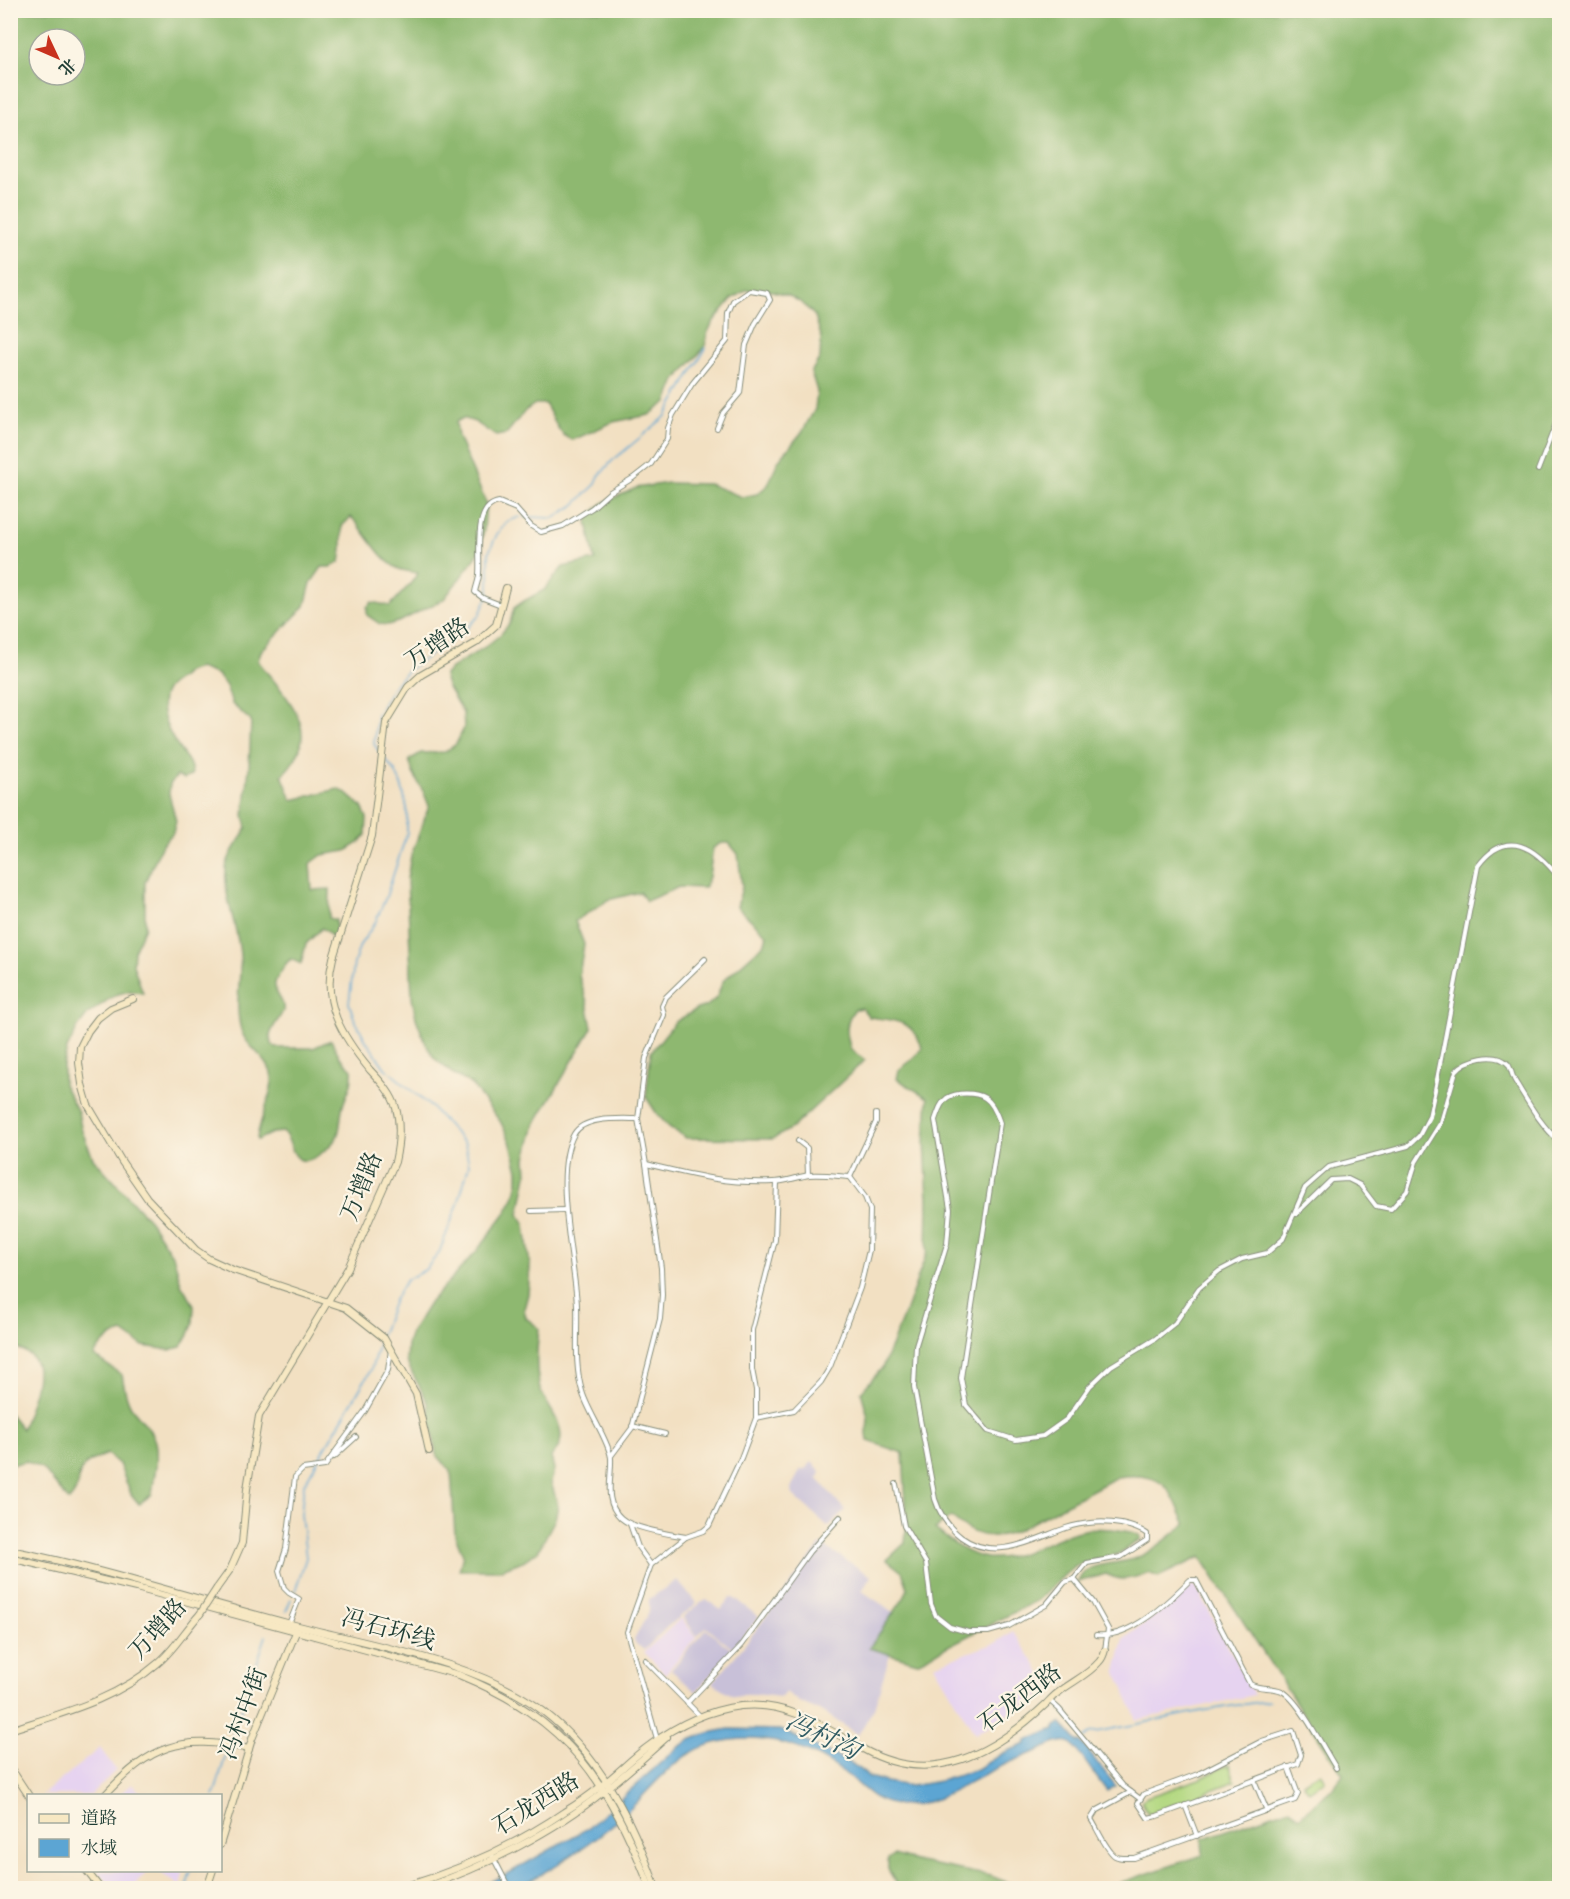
<svg xmlns="http://www.w3.org/2000/svg" width="1570" height="1899" font-family="Vollkorn,'Noto Serif SC',serif">
	<rect width="100%" height="100%" fill="#fcf5e5"/>
	<filter id="ink" filterUnits="userSpaceOnUse"><feTurbulence type="fractalNoise" baseFrequency=".0167" numOctaves="2"/><feDisplacementMap in="SourceGraphic" scale="12" xChannelSelector="R" yChannelSelector="G"/><feConvolveMatrix kernelMatrix="1 2 1 2 8 2 1 2 1" color-interpolation-filters="sRGB"/></filter>
	<filter id="wash" filterUnits="userSpaceOnUse"><feTurbulence type="fractalNoise" baseFrequency=".008" numOctaves="4" result="noise"/><feDisplacementMap in="SourceGraphic" scale="24" xChannelSelector="R" yChannelSelector="G"/><feGaussianBlur stdDeviation="1.35" result="paint"/><feColorMatrix in="noise" values="0 0 0 0 0 0 0 0 0 0 0 0 0 0 0 0 0 1.4 0 .05"/><feComposite in="paint" operator="in"/></filter>
	<g filter="url(#wash)">
		<rect width="100%" height="100%" fill="#f2e0c2"/>
		<g fill="#e6d3f0">
			<polygon points="1192,1585 1198,1590 1254,1695 1137,1720 1116,1671 1124,1639 1182,1595"/>
			<polygon points="681,1618 697,1637 665,1674 644,1652"/>
			<polygon points="1013,1631 1052,1689 975,1734 934,1665 996,1643"/>
			<polygon points="100,1748 116,1770 91,1795 42,1795"/>
			<polygon points="131,1784 143,1795 119,1795"/>
			<polygon points="98,1871 148,1871 132,1888 113,1888"/>
			<polygon points="158,1871 184,1871 180,1886"/>
		</g>
		<g fill="#c8c0d8">
			<polygon points="812,1462 821,1473 817,1478 845,1510 829,1527 793,1495 791,1488 801,1469 803,1471"/>
			<polygon points="821,1544 871,1576 862,1591 901,1617 874,1708 858,1735 825,1713 799,1702 786,1692 781,1697 753,1694 734,1696 712,1683 743,1647"/>
			<polygon points="677,1580 697,1604 668,1626 644,1650 636,1644 634,1639 649,1612 649,1599"/>
			<polygon points="731,1596 759,1617 733,1649 706,1627 697,1636 683,1617 706,1599 721,1610"/>
			<polygon points="706,1629 732,1650 696,1692 671,1670"/>
		</g>
		<g fill="#b3d881" stroke="#698a5a" stroke-width="1.5">
			<polygon points="1229,1764 1235,1781 1149,1814 1141,1801 1147,1797 1202,1778"/>
			<polygon points="1320,1772 1325,1780 1309,1791 1303,1783"/>
		</g>
		<g fill="#8eb86f" stroke="#567a52" stroke-width="1.5" fill-rule="evenodd">
			<path d="M11,11H1559V1888H1104L1203,1855L1202,1839L1290,1808L1299,1817L1334,1787L1343,1775L1201,1557L1158,1577L1149,1573C1132,1578 1124,1583 1106,1574L1078,1582C1086,1559 1118,1566 1136,1558C1154,1551 1170,1536 1186,1524C1181,1516 1179,1508 1174,1499C1163,1475 1140,1474 1117,1477L1016,1531C989,1541 972,1536 951,1517L935,1529C950,1541 966,1555 987,1558C1021,1561 1047,1539 1079,1531C1095,1527 1109,1528 1125,1531C1131,1532 1137,1532 1141,1537L1140,1540L1118,1554L1074,1566L1038,1600L917,1662L869,1648L904,1598L908,1588L902,1572L887,1560L905,1543L907,1523L903,1453L868,1441L867,1434L868,1416L861,1392L882,1368L905,1313L927,1252L928,1199L925,1143L928,1098L897,1079L899,1070L914,1058L922,1048C913,1019 895,1021 869,1017L862,1008L855,1009C844,1022 846,1034 851,1050L865,1060L792,1128L773,1139L686,1138L669,1127L657,1114L646,1097L651,1052L675,1022L697,1009L707,1006L717,997L723,981L765,943L767,935L737,907L742,887L738,854L729,843H721L713,848L709,877L704,888L679,887L646,901L640,892L608,900L575,921L584,944L579,976L587,1002L592,1028L535,1124L526,1158L527,1175L519,1214L525,1225L530,1267L528,1294L524,1309L526,1318L539,1328C537,1348 535,1366 539,1385C543,1404 568,1424 559,1446C558,1449 553,1453 551,1457L554,1469L551,1482L558,1506L555,1519L538,1551L523,1561L499,1570H459L463,1555L455,1535L451,1471L436,1454L428,1403L406,1361L407,1345L411,1332L430,1302L476,1252L506,1212L514,1198L518,1183V1170L510,1141L500,1121L470,1083L456,1076L434,1058L425,1042L416,1018L412,998L407,879L411,856L429,806L424,793L413,773L409,760L421,753L445,752L456,744L464,728L463,713L447,686L444,676L451,668L485,647L500,635L510,623L514,608L524,601L544,590L563,567L595,560L587,522L592,513L603,503L636,488L668,483L709,484L742,497L757,494L768,485L778,461L802,432L815,409L817,391L811,372L820,358L821,336L815,316L802,303L788,295L768,290H747L732,299L713,322L707,334L705,347L676,380L667,402L649,415L613,422L573,440C557,436 554,417 545,404H535L525,411L506,434L496,436L475,422L463,418L456,422L458,437L486,503L484,530L477,556L444,599L401,621L388,625L380,624L367,615V607L372,602L390,606L411,583L418,573C412,572 405,571 399,569C378,559 367,532 351,517L342,526V550L340,562L330,567H322L311,583L305,606L261,651L258,661C286,698 327,731 282,775L292,800L338,789L346,793L362,807L367,818L366,835L359,843L346,851L322,855L310,864L312,890L330,889L329,918L336,920V943L329,933L322,928L306,944L301,964L291,959C286,962 285,965 282,970C280,974 276,979 275,983C273,994 286,1001 283,1011C278,1023 261,1037 276,1048H313L331,1040L340,1057L352,1069C353,1089 346,1092 342,1109C340,1119 341,1128 337,1137C331,1146 311,1166 299,1159C290,1153 291,1139 283,1132L272,1133L257,1140C257,1124 274,1093 272,1078C270,1058 249,1050 242,1033C233,1007 242,981 240,955C238,926 223,898 226,869C227,856 240,840 247,828L244,816L249,768L251,721L232,704L226,686L218,675L199,668L186,672C181,680 171,682 166,690C156,707 168,732 178,747C184,757 192,762 192,775L184,779L177,776L170,784L169,794L176,821L173,833L162,845L145,882V927L134,951L133,965L143,993L129,991L115,995L88,1014L78,1027L67,1049L63,1065V1084L78,1112L82,1131L93,1158L150,1221L174,1258L181,1284L194,1305L193,1324L188,1337L180,1347L170,1350L143,1346L123,1332C110,1336 100,1344 94,1356L122,1375C124,1385 125,1397 131,1407C139,1418 151,1427 155,1442C159,1458 154,1477 152,1494L139,1504L131,1494L119,1464L107,1454C65,1469 88,1480 69,1501L43,1469L26,1461L11,1465L10,1414L22,1429C27,1413 41,1379 36,1364C32,1354 23,1350 14,1347L10,1350ZM39,39H75V75H39Z"/>
			<polygon points="894,1855 919,1862 991,1876 1021,1888 899,1888 888,1869 888,1859"/>
		</g>
		<path fill="#5ca5d3" stroke="#3e7184" stroke-width="1.5" d="M1061,1723L1078,1742L1080,1741L1116,1786L1107,1791C1101,1784 1074,1745 1071,1743C1066,1740 1061,1742 1056,1743C1034,1753 1011,1761 989,1772C958,1788 933,1808 897,1805C876,1803 866,1790 851,1778C812,1747 763,1731 715,1743C679,1751 654,1785 630,1809C602,1836 571,1857 538,1876C530,1880 521,1887 514,1888C502,1890 489,1888 477,1888L509,1873L588,1828L677,1748L690,1740L708,1733L729,1729L781,1730L851,1763L869,1777L886,1782L911,1786L939,1781L966,1773L979,1768L1003,1753L1026,1744V1741L1055,1729V1727Z"/>
		<g fill="none" stroke-linecap="round" stroke-linejoin="round">
			<g stroke="#5ca5d3" stroke-width="1.5">
				<polyline points="525,517 554,518 573,506 595,485 599,476 612,461 665,417 706,348"/>
				<polyline points="380,753 374,744 377,714 392,688 408,670 459,636 479,616 489,594 489,552 497,534 508,521 520,517"/>
				<polyline points="381,1335 394,1300 406,1280 425,1270 439,1253 458,1204 469,1165 465,1144 431,1107 385,1068 365,1039 354,1018 349,1003 354,963 360,945 375,923 386,897 407,833 407,808 401,784 395,771 383,757"/>
				<polyline points="295,1591 306,1558 301,1514 304,1484 371,1370 380,1339"/>
				<polyline points="286,1611 291,1599"/>
				<path d="M1085,1737L1090,1733C1149,1723 1208,1707 1269,1701"/>
				<polyline points="230,1743 266,1636"/>
				<polyline points="214,1796 228,1747"/>
				<polyline points="186,1888 191,1870"/>
			</g>
		</g>
	</g>
	<g filter="url(#ink)">
		<g fill="none" stroke-linecap="round" stroke-linejoin="round">
			<g stroke="#888e7b" stroke-width="6">
				<g id="street">
					<polyline points="1538,470 1560,413"/>
					<path d="M501,605L483,598L475,592C476,586 479,580 479,574C481,554 472,506 499,502L516,509L531,526L541,532L563,526L592,508L610,492L633,478L651,464L667,439L668,428L673,415L692,384L727,341L728,313L733,301L749,290L767,293L770,300L755,324L746,345L740,393L723,413L717,428"/>
					<path d="M638,1119C620,1119 584,1116 574,1134C552,1173 575,1261 577,1305C578,1334 574,1364 582,1391C587,1410 609,1441 611,1458C612,1479 603,1501 621,1518C633,1529 670,1534 686,1537"/>
					<polyline points="798,1141 807,1148 808,1175"/>
					<path d="M646,1164C692,1175 726,1184 773,1182C785,1182 797,1177 809,1175C823,1174 837,1176 850,1177L865,1197L870,1210L869,1250L860,1288L830,1367L821,1382L794,1410L756,1418"/>
					<polyline points="850,1177 876,1122 876,1114"/>
					<polyline points="531,1211 565,1210"/>
					<path d="M1296,1214L1331,1180L1348,1179L1360,1185L1376,1206L1391,1209L1407,1191L1416,1162L1441,1122L1456,1071C1466,1059 1496,1051 1508,1064C1511,1068 1512,1076 1515,1081C1528,1102 1541,1126 1560,1142"/>
					<polyline points="632,1426 665,1434"/>
					<polyline points="611,1456 632,1428 660,1319 662,1295 661,1268 646,1164 638,1119 646,1058 664,1015 662,1006 666,997 705,959"/>
					<polyline points="334,1457 356,1437"/>
					<polyline points="896,1484 904,1526 926,1563 931,1604 936,1616 950,1627 968,1632 988,1632 1009,1626 1046,1605 1065,1582 1074,1579"/>
					<polyline points="630,1524 638,1547 651,1565 686,1537 703,1531 709,1526 741,1458 756,1418 756,1390 752,1369 752,1330 775,1240 777,1182"/>
					<polyline points="651,1565 627,1632 657,1739"/>
					<polyline points="289,1624 299,1599 289,1593 284,1588 279,1571 286,1549 295,1477 303,1469 325,1466 365,1411 388,1370 391,1350"/>
					<path d="M1096,1635C1130,1639 1167,1603 1190,1580H1196L1250,1684C1260,1690 1271,1686 1282,1691C1299,1700 1324,1749 1336,1768"/>
					<path d="M1105,1650L1108,1629L1093,1602L1074,1579L1087,1563L1121,1557L1147,1540V1534C1139,1528 1131,1526 1121,1524C1104,1521 1083,1522 1066,1528C1032,1540 995,1562 961,1537C948,1527 940,1515 935,1499L914,1387L916,1345L947,1244L950,1209L935,1120C938,1112 940,1103 947,1098C956,1092 976,1092 985,1098C993,1103 997,1114 1000,1123L961,1378L966,1405L988,1431L1016,1440L1043,1436L1067,1419L1090,1386L1111,1366L1155,1339L1175,1323L1199,1288L1219,1271L1242,1259L1267,1253L1283,1239L1305,1188L1329,1167L1408,1146L1419,1136L1429,1117L1435,1090L1478,866C1507,827 1535,847 1560,879"/>
					<polyline points="645,1660 700,1716"/>
					<polyline points="1050,1701 1059,1709 1123,1786 1139,1798"/>
					<polyline points="687,1703 742,1645 809,1552 840,1517"/>
					<polygon points="1293,1731 1301,1755 1298,1764 1157,1816 1148,1818 1138,1803 1144,1794 1198,1774 1262,1741"/>
					<polyline points="1254,1780 1267,1811"/>
					<path d="M1131,1792L1096,1811L1091,1819C1097,1828 1106,1850 1115,1856C1120,1859 1128,1858 1134,1858L1295,1800L1298,1794L1288,1767"/>
					<polyline points="1185,1805 1197,1836"/>
					<polyline points="493,1857 509,1888"/>
				</g>
			</g>
			<g stroke="#888e7b" stroke-width="8">
				<g id="secondary">
					<polyline points="133,999 111,1008 98,1018 88,1031 80,1047 79,1063 82,1084 88,1105 122,1162 147,1198 196,1250 209,1259 233,1270 346,1308 384,1338 416,1394 429,1451"/>
					<path d="M10,1550C104,1569 195,1599 287,1623C368,1645 475,1660 543,1711C600,1755 633,1822 656,1888"/>
					<path d="M10,1558L136,1588L459,1675C569,1720 608,1781 650,1888"/>
					<path d="M217,1588L230,1570L242,1543L247,1489L259,1416L348,1268L395,1162C399,1144 401,1126 396,1108C392,1093 380,1081 370,1070C342,1036 321,1003 333,958L372,836L386,723L408,687L421,675L476,643L496,625L506,588"/>
					<path d="M10,1730C62,1713 116,1700 158,1663C174,1650 186,1629 200,1614"/>
					<polyline points="10,1767 29,1796"/>
					<path d="M104,1796C151,1745 180,1734 249,1749"/>
					<polyline points="220,1845 252,1739 296,1632"/>
					<polyline points="86,1870 100,1888"/>
					<polyline points="207,1888 213,1870"/>
					<path d="M400,1888C457,1871 514,1846 564,1812C577,1804 590,1795 601,1786C618,1773 633,1757 650,1745C677,1725 708,1710 741,1706C788,1701 824,1727 863,1749C932,1788 994,1753 1046,1704C1050,1700 1054,1695 1059,1692C1072,1682 1089,1674 1099,1662C1102,1659 1104,1654 1105,1650"/>
					<path d="M422,1888C483,1868 555,1831 604,1791C626,1774 647,1755 667,1737"/>
				</g>
			</g>
			<use href="#street" stroke="#fff" stroke-width="4"/>
			<use href="#secondary" stroke="#f7e8c3" stroke-width="6"/>
			<g stroke="#888e7b" stroke-width="8" stroke-linecap="butt">
				<polyline id="secondary-bridge" points="200,1614 217,1588"/>
			</g>
			<use href="#secondary-bridge" stroke="#f7e8c3" stroke-width="6"/>
		</g>
	</g>
	<g text-anchor="middle" dominant-baseline="central" stroke-width="4.5" stroke-linejoin="round" paint-order="stroke">
		<g font-size="24" fill="#1f3d34" stroke="#fcf5e5">
			<text transform="translate(438 645) rotate(-34)">万增路</text>
			<text transform="translate(363 1187) rotate(-68)">万增路</text>
			<text transform="translate(159 1630) rotate(-48)">万增路</text>
			<text transform="translate(388 1631) rotate(15)">冯石环线</text>
			<text transform="translate(1021 1699) rotate(-37)">石龙西路</text>
			<text transform="translate(245 1714) rotate(-70)">冯村中街</text>
			<text transform="translate(537 1805) rotate(-32)">石龙西路</text>
		</g>
		<g font-size="26" font-style="italic" fill="#315c64" stroke="#fcf5e5">
			<text transform="translate(822 1737) rotate(25)">冯村沟</text>
		</g>
	</g>
	<rect width="1570" height="1899" fill="none" stroke="#fcf5e5" stroke-width="36"/>
	<rect x="27" y="1794" width="195" height="78" fill="#fcf5e5" stroke="#a4ab9e" stroke-width="1.5"/>
	<rect x="39" y="1814" width="30" height="9" fill="#f7e8c3" stroke="#a4ab9e" stroke-width="1.5"/>
	<text x="81" y="1824" font-size="18" fill="#1f3d34">道路</text>
	<rect x="39" y="1839" width="30" height="18" fill="#5ca5d3" stroke="#a4ab9e" stroke-width="1.5"/>
	<text x="81" y="1854" font-size="18" fill="#1f3d34">水域</text>
	<g transform="translate(57 57) rotate(134)"><circle r="28" fill="#fcf5e5" stroke="#a4ab9e" stroke-width="1.5"/>
	<path d="M0-4.5L10 22L0 15L-10 22Z" fill="#c8321e"/>
	<text y="-9" font-size="16" font-weight="bold" text-anchor="middle" fill="#1f3d34">北</text>
	</g>
</svg>
